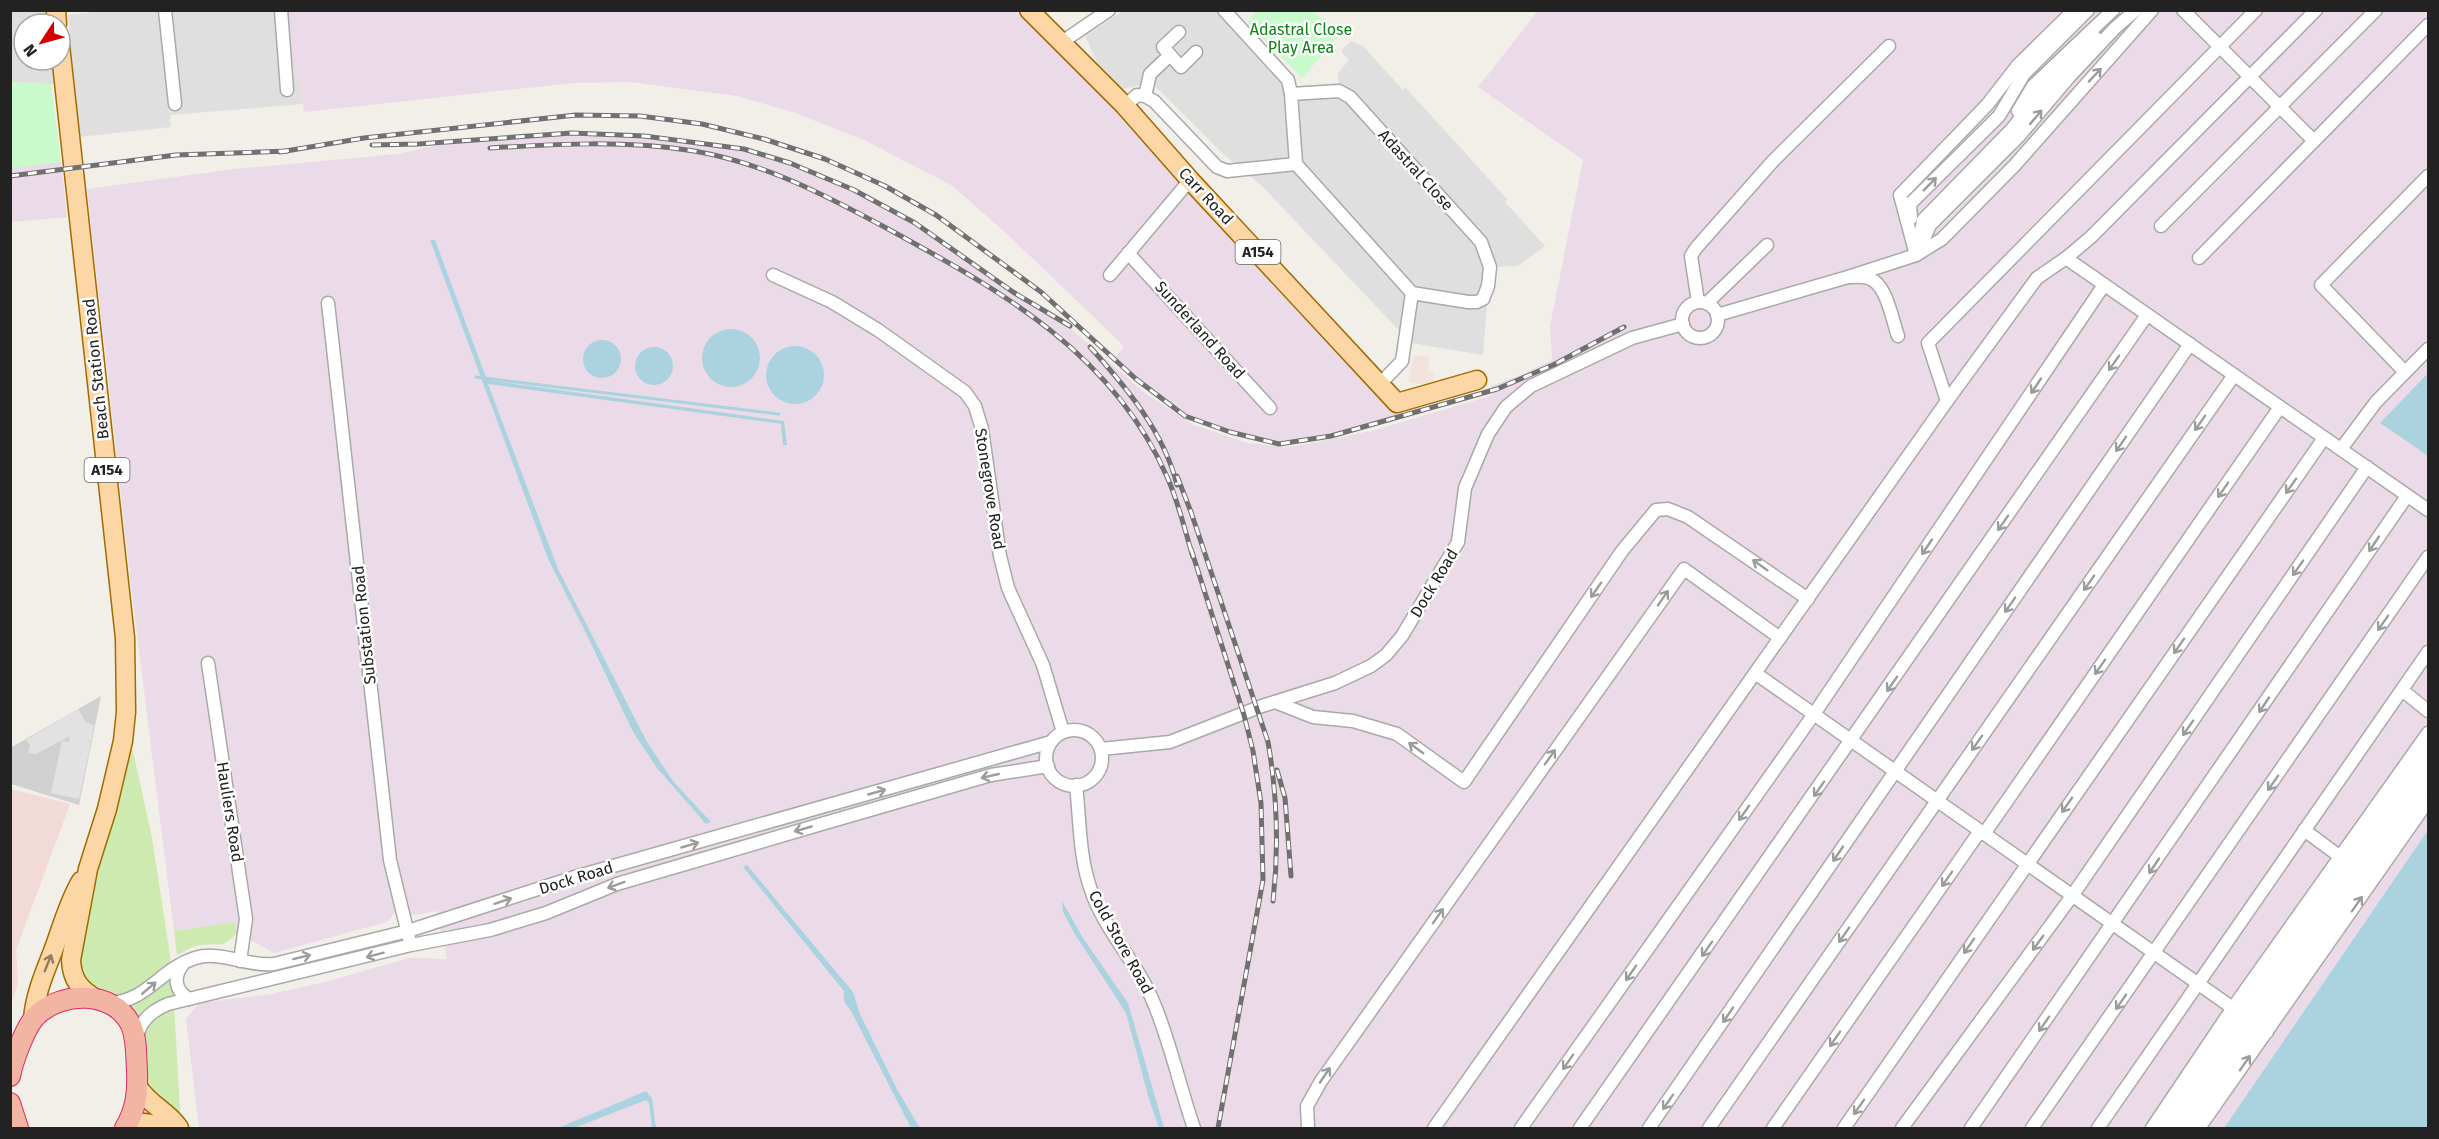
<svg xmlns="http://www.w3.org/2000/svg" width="2439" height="1139" font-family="'Fira Sans',sans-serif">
	<rect width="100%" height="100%" fill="#f2efe9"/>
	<g fill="#e0dfdf">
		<polygon points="110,10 284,11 292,65 295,77 300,81 303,104 170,115 171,127 80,137 68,15"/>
		<polygon points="10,11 56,11 57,24 24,24 24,60 60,60 65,85 11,82"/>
		<polygon points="1123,11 1224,11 1291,94 1339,91 1338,73 1349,60 1341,51 1351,41 1363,46 1403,90 1406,88 1507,199 1505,202 1545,246 1518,266 1490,267 1483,355 1411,343 1262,186 1224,155 1152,83 1122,89 1098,64 1085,36"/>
	</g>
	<polygon fill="#f2dad9" points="11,789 70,804 16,950 18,984 11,1003"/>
	<g fill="#ebdbe8">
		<polygon points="284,11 1015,11 1054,42 1406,414 1332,436 1279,444 1230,432 1185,416 1173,408 1114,359 1124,346 1006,233 951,185 864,140 795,113 737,96 630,82 574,83 304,112 300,82 295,77 292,65"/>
		<polygon points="1538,11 2428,11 2428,373 2380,423 2428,456 2428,830 2224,1128 199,1128 186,1019 199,1003 271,994 325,982 409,958 447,959 436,911 410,916 396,911 387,922 274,953 237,933 235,922 174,931 130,578 87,189 234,169 398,154 433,146 480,140 572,133 644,136 744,149 791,163 854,190 915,223 1013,292 1061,320 1145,393 1194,425 1248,443 1287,447 1307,444 1375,430 1493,395 1491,386 1521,375 1552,360 1550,326 1583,160 1478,87"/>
		<polygon points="61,162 67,217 11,222 10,168"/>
	</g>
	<polygon fill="#d0d0d0" points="101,696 79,805 11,784 10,748"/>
	<polygon fill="#f3e3dd" points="1413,355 1430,357 1428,371 1435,372 1433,386 1409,382"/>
	<g fill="#cdebb0">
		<polygon points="122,745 133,751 152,838 172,969 181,1128 151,1104 132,1027 98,1000 71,960"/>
		<path d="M235,922L237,933C222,949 220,943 201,945C192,946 185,951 177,955L174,931Z"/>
	</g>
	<g fill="#c8facc">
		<polygon points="1257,11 1313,11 1339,36 1302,78 1247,22"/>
		<polygon points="10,82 51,84 61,162 11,168"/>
	</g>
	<polygon fill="#e2e2e2" points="78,709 86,722 94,725 91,741 83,740 91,742 79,799 51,793 62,741 69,742 70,736 36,754 28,753 30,745 26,740"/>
	<g fill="#aad3df">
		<polygon points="430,240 435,240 487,380 784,421 787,445 783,445 781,424 775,423 488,384 558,569 647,742 673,781 711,822 706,824 657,768 633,732 584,629 549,561"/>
		<circle cx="731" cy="358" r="29"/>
		<circle cx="602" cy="359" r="19"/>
		<circle cx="795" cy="375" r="29"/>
		<circle cx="654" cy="366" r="19"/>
		<polygon points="2428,373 2428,456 2380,423"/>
		<polygon points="2428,830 2428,1128 2224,1128"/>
		<path d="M747,865L853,992L860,1014L898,1091L920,1128H911L850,1009C844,1003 843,999 844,991L743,867Z"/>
		<polygon points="1062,901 1083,938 1128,1003 1164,1128 1159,1128 1149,1099 1126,1013 1073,931 1063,912"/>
		<polygon points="646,1091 652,1098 656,1128 652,1128 649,1103 646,1100 574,1128 558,1128"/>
	</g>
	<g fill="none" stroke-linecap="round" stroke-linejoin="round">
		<polyline stroke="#aad3df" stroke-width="3" points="476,377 779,414"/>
		<g stroke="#a9a9a9" stroke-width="15">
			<g id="minor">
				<polyline points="165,10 175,104"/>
				<polyline points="281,10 287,90"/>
				<polyline points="1224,10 1288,80 1291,94"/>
				<polyline points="2183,10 2314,141"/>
				<polyline points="1062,42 1109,10"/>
				<polyline points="1170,55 1181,67 1196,52"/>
				<polygon points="1339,91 1350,97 1481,242 1490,267 1488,286 1483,299 1477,302 1468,302 1412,293 1296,164 1291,94"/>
				<polyline points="1145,96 1150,74 1170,55 1163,47 1179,32"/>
				<polyline points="1125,106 1137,95 1145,96 1154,101 1217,167 1227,171 1296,164"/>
				<polyline points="2018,111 2033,86 2113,10"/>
				<polyline points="1911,218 1910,204 1999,116 2024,74 2088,10"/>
				<polyline points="2161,226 2376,10"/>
				<polyline points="1920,236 1923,220 2012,129 2042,91 2096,38"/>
				<polyline points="1128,253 1270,408"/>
				<polyline points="1917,254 1930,225 2019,136 2069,77 2115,28 2136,10"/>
				<polyline points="1916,255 1900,195 1987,105 2018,65 2074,10"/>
				<polyline points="2066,258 2091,237 2316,10"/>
				<polyline points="2199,258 2428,25"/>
				<polyline points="773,275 832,302 878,330 965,392 975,406 982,429 1000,556 1008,588 1043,665 1063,732"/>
				<polyline points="1110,275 1190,180"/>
				<polyline points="1848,277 1916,255 1942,239 2014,166 2152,10"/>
				<polyline points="1698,302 1691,256 1696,248 1773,161 1889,46"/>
				<circle cx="1700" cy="320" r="18"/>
				<polyline points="328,303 390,860 409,938"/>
				<polyline points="1707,303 1767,245"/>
				<path d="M1717,315L1848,277C1854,277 1862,276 1868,278C1887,283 1892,320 1898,336"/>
				<polyline points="2405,372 2321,285 2428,176"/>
				<polyline points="1380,384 1402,361 1412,293"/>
				<polyline points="1947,401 1928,343 2256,10"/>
				<polyline points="2341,449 2376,402 2428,349"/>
				<polyline points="208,663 246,919 240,961"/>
				<polyline points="1755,673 2267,1032"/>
				<polyline points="2402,690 2428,711"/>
				<polyline points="1275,702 1313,717 1353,721 1397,734 1464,782 1622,551 1656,510 1668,509 1688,517 1808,599"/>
				<circle cx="1074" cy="758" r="28"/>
				<polyline points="1101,749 1170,742 1262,706 1335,683 1371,666 1386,655 1402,636 1458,542 1465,488 1488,434 1506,407 1531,386 1632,338 1683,324"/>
				<path d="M1076,785C1080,820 1079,857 1091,890C1105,932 1139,964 1155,1006C1171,1045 1180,1088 1194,1128"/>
				<polyline points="2304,830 2346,861"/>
				<polyline points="1984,834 2280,407"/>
				<path d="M184,963C173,976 174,990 189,999"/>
				<path d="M110,1003C149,1000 160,969 195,958C221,950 248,967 274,964L408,931L578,876L1051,742"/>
				<path d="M137,1039C139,1021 153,1010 168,1004L411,945L490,930L546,913L617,884L825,823L991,775L1048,766"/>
				<polyline points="1308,1128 1307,1106 1321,1081 1684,569 1780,638"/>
				<polyline points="1434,1128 1947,401 2037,278 2066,258 2428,510"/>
				<polyline points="1521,1128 1814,714 2104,285"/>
				<polyline points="1580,1128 2147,315"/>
				<polyline points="1649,1128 2190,344"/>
				<polyline points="1709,1128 2234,375"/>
				<polyline points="1773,1128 1980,831"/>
				<polyline points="1844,1128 2324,438"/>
				<polyline points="1902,1128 2072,896 2367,467"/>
				<polyline points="1971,1128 2407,496"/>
				<polyline points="2032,1128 2428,557"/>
				<polyline points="2098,1128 2428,652"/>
				<polyline points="2152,1128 2232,1009 2428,733"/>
				<polyline points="2164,1128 2241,1015 2428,750"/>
				<polyline points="2175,1128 2428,767"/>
				<polyline points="2187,1128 2428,783"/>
				<polyline points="2199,1128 2428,801"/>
			</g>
		</g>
		<g stroke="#a06b00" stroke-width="21">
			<g id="primary">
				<polyline points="56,10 57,24"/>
				<polyline points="1029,10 1125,106 1190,180 1397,403 1477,380"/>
				<path d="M60,45L125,638L126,712L123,741L107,809L88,869L71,960C72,980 80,990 98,1000"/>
				<path d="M33,1019C35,995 44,974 53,951C62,927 68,903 81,881"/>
				<path d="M138,1087C149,1105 168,1111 179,1128"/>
				<path d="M125,1128C138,1121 149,1121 161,1128"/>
			</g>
		</g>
		<g stroke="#dc2a67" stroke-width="22">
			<g id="trunk">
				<path d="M10,1076C13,1061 25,1028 35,1017C60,991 113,989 131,1025C137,1039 136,1056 137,1071C138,1092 136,1110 125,1128"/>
				<polyline points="10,1103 18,1128"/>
			</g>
		</g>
		<use href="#minor" stroke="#fff" stroke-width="12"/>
		<use href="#primary" stroke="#fcd6a4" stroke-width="18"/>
		<use href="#trunk" stroke="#f2b4a3" stroke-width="20"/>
		<g stroke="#707070" stroke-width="5">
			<g id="rail">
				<polyline points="372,145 418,144 572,133 644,136 744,149 790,163 854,190 915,223 1013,292 1070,326"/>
				<path d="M490,148C558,144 626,140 694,151C765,163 827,196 890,230C1003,292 1114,354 1168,479C1179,504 1185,531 1193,557"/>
				<polyline points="280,152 364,138 576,115 640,116 702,124 764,139 825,159 885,186 936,215 1041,292 1136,379 1185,416 1230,432 1279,444 1331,436 1497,389 1555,364 1624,327"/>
				<polyline points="10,176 176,155 288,151"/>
				<path d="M1090,347C1126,387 1164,432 1177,485"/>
				<path d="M1177,476L1191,512L1268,742C1277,794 1279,849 1273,901"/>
				<polyline points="1191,549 1244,715 1253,751 1261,803 1263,880 1218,1128"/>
				<polyline points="1277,770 1285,798 1291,876"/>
			</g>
		</g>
		<use href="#rail" stroke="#fff" stroke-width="3" stroke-dasharray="9" stroke-linecap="butt"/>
	</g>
	<defs><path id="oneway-shaft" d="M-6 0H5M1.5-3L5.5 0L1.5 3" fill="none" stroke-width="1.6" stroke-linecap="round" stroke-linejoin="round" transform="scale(1.5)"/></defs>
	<g stroke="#9c9c9c">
		<use href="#oneway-shaft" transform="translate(2095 75) rotate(-47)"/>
		<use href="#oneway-shaft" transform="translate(2036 117) rotate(-50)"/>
		<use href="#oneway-shaft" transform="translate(1930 184) rotate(-45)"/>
		<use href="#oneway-shaft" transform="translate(2114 363) rotate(125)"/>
		<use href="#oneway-shaft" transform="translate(2036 386) rotate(124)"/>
		<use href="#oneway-shaft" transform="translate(2200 423) rotate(125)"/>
		<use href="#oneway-shaft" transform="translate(2121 444) rotate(125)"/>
		<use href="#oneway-shaft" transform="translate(2291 486) rotate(125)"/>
		<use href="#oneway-shaft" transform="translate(2223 490) rotate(125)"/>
		<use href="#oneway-shaft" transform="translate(2003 523) rotate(125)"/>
		<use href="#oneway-shaft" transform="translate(2374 544) rotate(124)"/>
		<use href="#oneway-shaft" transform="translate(1927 547) rotate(124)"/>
		<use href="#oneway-shaft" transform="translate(1760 565) rotate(-145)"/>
		<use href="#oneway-shaft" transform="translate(2298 568) rotate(125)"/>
		<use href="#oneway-shaft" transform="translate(2089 583) rotate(125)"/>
		<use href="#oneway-shaft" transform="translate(1596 590) rotate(125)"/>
		<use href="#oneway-shaft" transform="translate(1663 598) rotate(-55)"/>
		<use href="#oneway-shaft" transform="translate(2010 605) rotate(125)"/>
		<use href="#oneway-shaft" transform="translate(2383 623) rotate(125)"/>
		<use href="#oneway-shaft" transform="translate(2179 646) rotate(125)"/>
		<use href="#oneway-shaft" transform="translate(2100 667) rotate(125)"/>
		<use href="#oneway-shaft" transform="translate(1892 684) rotate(125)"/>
		<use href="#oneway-shaft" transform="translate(2264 705) rotate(124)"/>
		<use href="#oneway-shaft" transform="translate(2188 728) rotate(125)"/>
		<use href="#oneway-shaft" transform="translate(1977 743) rotate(125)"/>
		<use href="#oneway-shaft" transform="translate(1416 748) rotate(-144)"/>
		<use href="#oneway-shaft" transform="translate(1550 757) rotate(-55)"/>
		<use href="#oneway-shaft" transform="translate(990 776) rotate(167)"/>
		<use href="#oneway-shaft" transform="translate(2273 783) rotate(125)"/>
		<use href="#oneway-shaft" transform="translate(1819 789) rotate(125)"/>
		<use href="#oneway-shaft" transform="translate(877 792) rotate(-16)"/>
		<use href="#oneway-shaft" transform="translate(2067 805) rotate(125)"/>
		<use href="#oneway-shaft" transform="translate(1744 813) rotate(125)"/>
		<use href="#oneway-shaft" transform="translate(803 829) rotate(164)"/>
		<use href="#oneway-shaft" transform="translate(690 845) rotate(-16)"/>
		<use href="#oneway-shaft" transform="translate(1838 854) rotate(124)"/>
		<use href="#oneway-shaft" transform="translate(2154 866) rotate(124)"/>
		<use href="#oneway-shaft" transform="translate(1947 879) rotate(125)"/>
		<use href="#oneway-shaft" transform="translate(616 885) rotate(160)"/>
		<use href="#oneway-shaft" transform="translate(503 901) rotate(-18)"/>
		<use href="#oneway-shaft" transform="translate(2357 904) rotate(-55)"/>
		<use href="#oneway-shaft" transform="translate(1438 916) rotate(-55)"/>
		<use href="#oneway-shaft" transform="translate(1844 935) rotate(125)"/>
		<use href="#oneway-shaft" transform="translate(2038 943) rotate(126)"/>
		<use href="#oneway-shaft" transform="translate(1969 946) rotate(125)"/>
		<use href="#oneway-shaft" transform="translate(1707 949) rotate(125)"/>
		<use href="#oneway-shaft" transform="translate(375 955) rotate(165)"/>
		<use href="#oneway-shaft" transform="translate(302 957) rotate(-14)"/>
		<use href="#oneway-shaft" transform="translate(1631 973) rotate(125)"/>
		<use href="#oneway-shaft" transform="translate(149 988) rotate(-40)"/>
		<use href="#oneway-shaft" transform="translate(2121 1002) rotate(125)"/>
		<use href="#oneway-shaft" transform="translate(1728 1015) rotate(124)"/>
		<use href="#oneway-shaft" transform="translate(2044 1024) rotate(125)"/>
		<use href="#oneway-shaft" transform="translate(1835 1039) rotate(125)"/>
		<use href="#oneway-shaft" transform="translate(1568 1062) rotate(125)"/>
		<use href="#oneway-shaft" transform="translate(2245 1063) rotate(-55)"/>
		<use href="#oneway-shaft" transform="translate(1325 1075) rotate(-56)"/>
		<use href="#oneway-shaft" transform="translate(1668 1102) rotate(125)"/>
		<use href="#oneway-shaft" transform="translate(1859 1107) rotate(125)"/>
	</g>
	<use stroke="#8f7c63" href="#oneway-shaft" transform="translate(48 963) rotate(-68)"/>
	<g text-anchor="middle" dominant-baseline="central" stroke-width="5" stroke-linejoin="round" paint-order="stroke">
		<g fill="#fff" stroke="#646464" stroke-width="1.5">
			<rect x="1235.5" y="240" width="45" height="24" rx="4.5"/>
			<rect x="84.5" y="458" width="45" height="24" rx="4.5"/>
		</g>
		<g font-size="15" font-weight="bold" fill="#222">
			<text x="1258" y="252">A154</text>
			<text x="107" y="470">A154</text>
		</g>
		<g font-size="16" fill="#0c8416" stroke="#fff">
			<text x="1301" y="29">Adastral Close<tspan x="1301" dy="18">Play Area</tspan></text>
		</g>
		<g font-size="16" fill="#222" stroke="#fff">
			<text transform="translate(1416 170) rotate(48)">Adastral Close</text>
			<text transform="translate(1206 196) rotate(47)">Carr Road</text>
			<text transform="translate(1200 330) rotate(48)">Sunderland Road</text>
			<text transform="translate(96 369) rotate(-96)">Beach Station Road</text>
			<text transform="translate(990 489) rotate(81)">Stonegrove Road</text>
			<text transform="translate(1434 583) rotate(-59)">Dock Road</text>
			<text transform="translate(364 625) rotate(-96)">Substation Road</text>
			<text transform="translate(230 812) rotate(81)">Hauliers Road</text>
			<text transform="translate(576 878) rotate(-17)">Dock Road</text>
			<text transform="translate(1121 942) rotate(61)">Cold Store Road</text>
		</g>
	</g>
	<rect width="2439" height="1139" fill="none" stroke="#222222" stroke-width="24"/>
	<g transform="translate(42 42) rotate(234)"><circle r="28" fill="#ffffff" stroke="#a7a7a7" stroke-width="1.5"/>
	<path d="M0-4.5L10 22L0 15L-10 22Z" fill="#d40000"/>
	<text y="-9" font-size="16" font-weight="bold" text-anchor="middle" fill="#222222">N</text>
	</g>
</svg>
